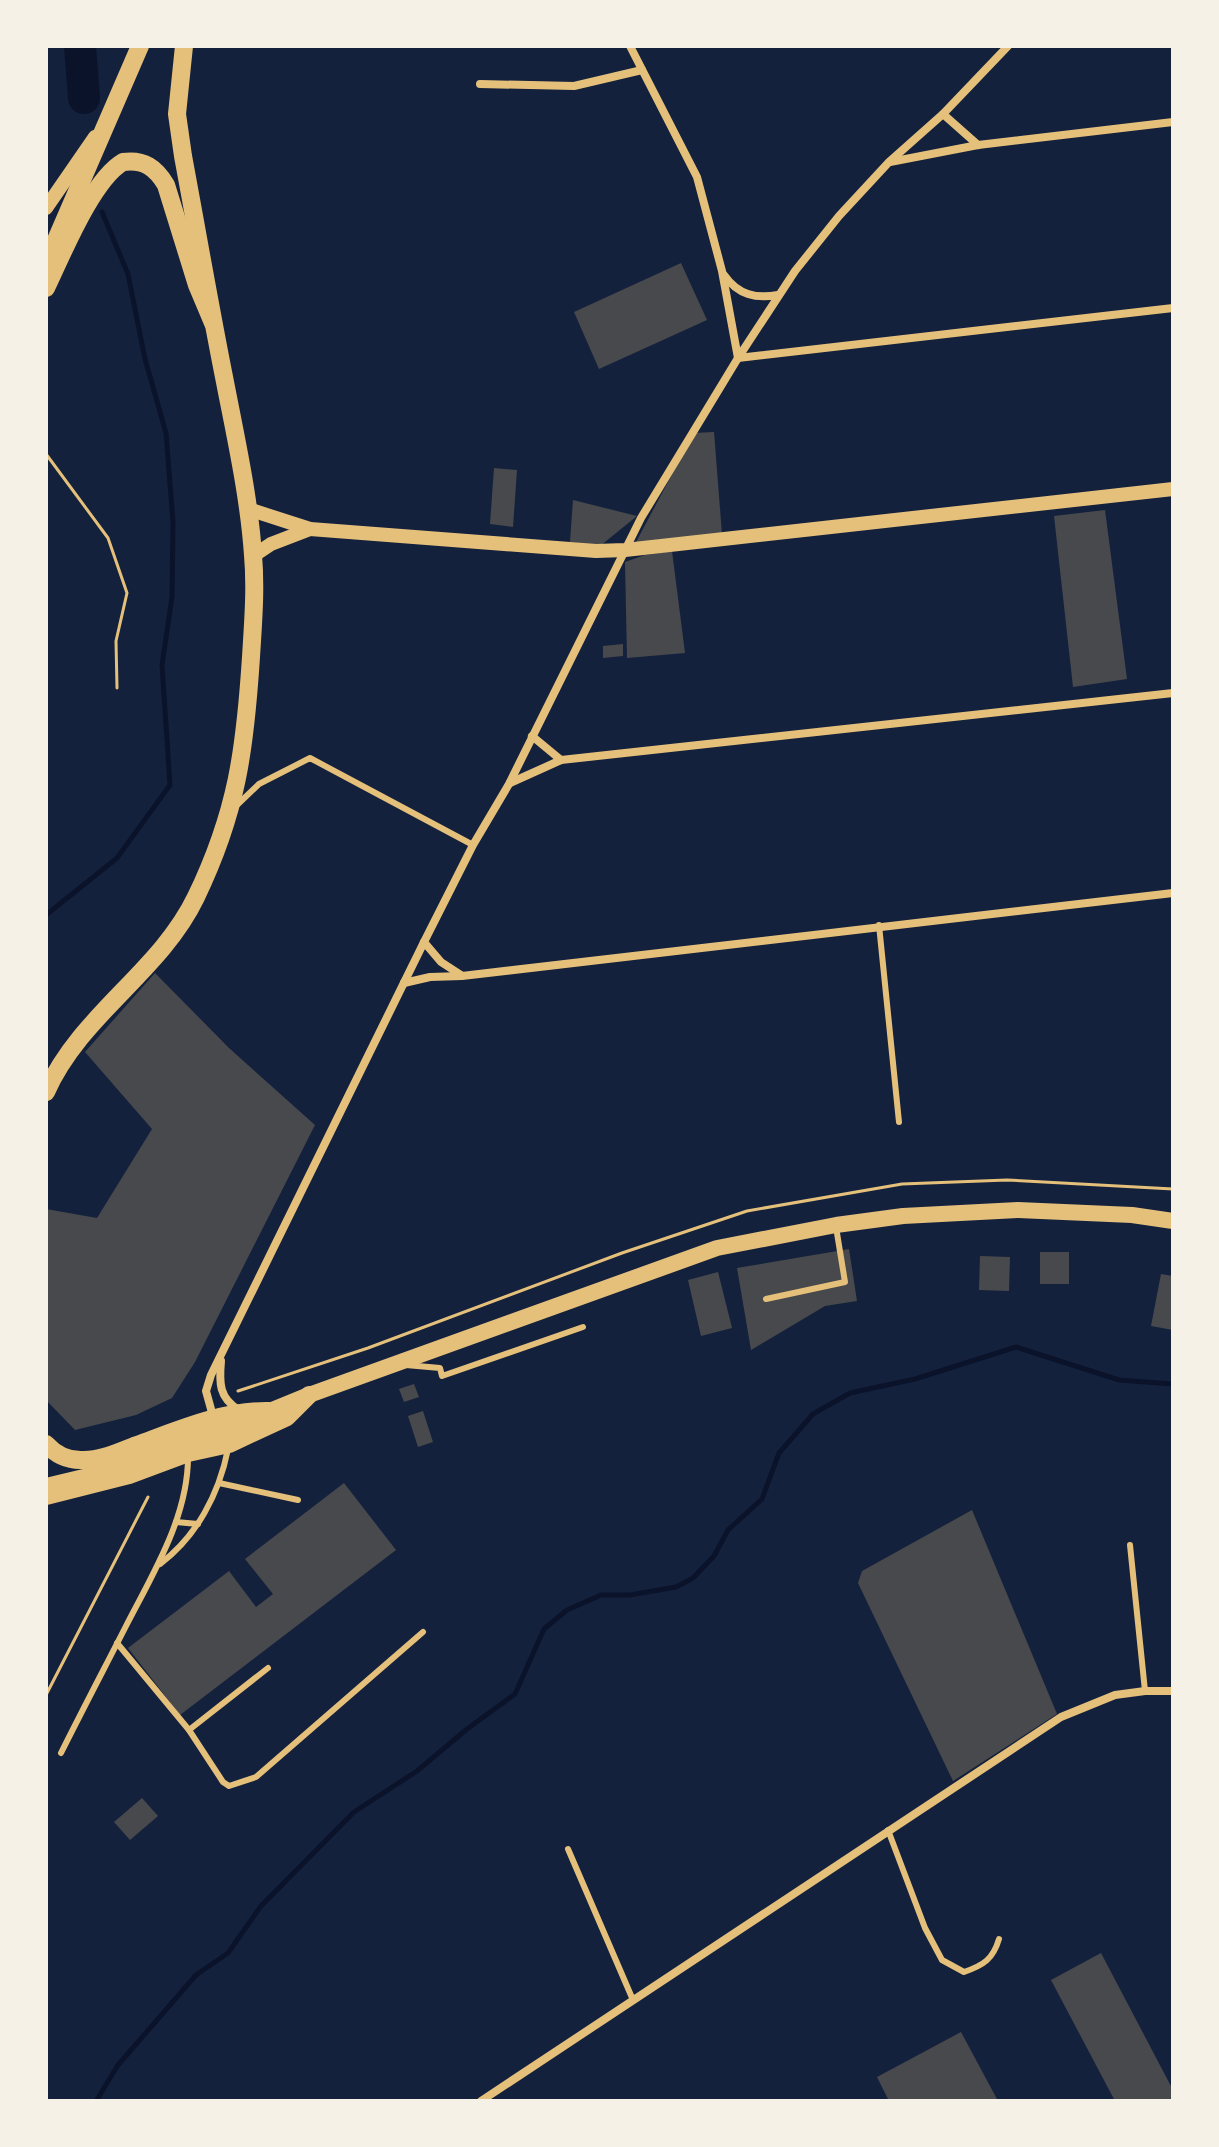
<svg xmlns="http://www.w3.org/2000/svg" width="1219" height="2147" font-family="'Crimson Pro',serif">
	<rect width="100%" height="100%" fill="#14213d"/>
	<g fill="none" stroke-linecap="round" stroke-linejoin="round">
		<g stroke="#0b132b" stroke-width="5">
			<polyline points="46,915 117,858 170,785 162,665 172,597 173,522 166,433 145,359 128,274 102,212"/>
			<polyline points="96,2101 118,2065 196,1975 228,1953 261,1906 354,1812 417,1771 467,1729 515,1694 544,1629 567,1610 601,1595 630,1595 676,1587 693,1578 714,1556 728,1530 762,1499 779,1453 813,1414 850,1393 915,1379 1016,1347 1119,1380 1173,1384"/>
		</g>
		<polyline stroke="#0b132b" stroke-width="32" points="80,46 84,98"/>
	</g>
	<g fill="#48494c">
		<polygon points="681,263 707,320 599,369 574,312"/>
		<polygon points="714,432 722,534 635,544 694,433"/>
		<polygon points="494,468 517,470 513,527 490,524"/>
		<polygon points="573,500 637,516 600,546 570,542"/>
		<polygon points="1105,510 1127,679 1073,687 1054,516"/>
		<polygon points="672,551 685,653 627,658 625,562 645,555"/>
		<polygon points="623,644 623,656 603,658 603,646"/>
		<polygon points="155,973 229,1048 315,1125 195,1362 172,1398 136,1415 75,1430 46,1400 46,1209 97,1218 152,1129 85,1052"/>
		<polygon points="849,1249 857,1301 825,1306 751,1350 737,1268"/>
		<rect x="1040" y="1252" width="29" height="32"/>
		<polygon points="980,1256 1010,1257 1009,1291 979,1290"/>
		<polygon points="718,1272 732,1328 701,1336 688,1280"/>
		<polygon points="1161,1274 1173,1276 1173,1330 1151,1326"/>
		<polygon points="414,1384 419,1397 404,1402 399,1389"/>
		<polygon points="423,1411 433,1442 418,1447 408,1416"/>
		<polygon points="344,1483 396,1550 180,1715 128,1648 229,1571 256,1607 273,1594 245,1559"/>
		<polygon points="972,1510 1057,1714 953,1781 858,1583 862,1571"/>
		<polygon points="142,1798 158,1816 130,1840 114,1822"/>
		<polygon points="1101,1953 1173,2090 1173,2099 1169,2101 1115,2101 1051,1980"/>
		<polygon points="961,2032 998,2101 889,2101 877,2077"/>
	</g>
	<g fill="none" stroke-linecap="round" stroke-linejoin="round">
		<g stroke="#e5c07b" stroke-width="3">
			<polyline points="46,454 108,538 127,593 116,641 117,688"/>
			<polyline points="238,1391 368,1348 622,1253 747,1211 902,1184 1007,1180 1173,1189"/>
			<polyline points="46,1695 148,1497"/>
		</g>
		<g stroke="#e5c07b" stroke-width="6">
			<polyline points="237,805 259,784 310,758 473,845"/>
			<polyline points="879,925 899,1122"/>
			<polyline points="766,1299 845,1282 836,1227"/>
			<polyline points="406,1365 440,1368 442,1376 583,1327"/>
			<polyline points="219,1483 298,1500"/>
			<polyline points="176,1522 198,1524"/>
			<polyline points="1130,1545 1145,1691"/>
			<path d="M160,1564C197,1536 219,1494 228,1449"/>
			<polyline points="117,1643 189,1730 223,1782 229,1786 256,1777 423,1632"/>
			<polyline points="189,1730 268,1668"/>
			<path d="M61,1753C82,1711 104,1669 125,1628C152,1575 188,1518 188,1457"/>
			<path d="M888,1830L925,1928L942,1960L964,1972C984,1965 993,1959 999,1939"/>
			<polyline points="568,1849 633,2000"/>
		</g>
		<g stroke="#e5c07b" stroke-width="8">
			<polyline points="630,46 697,177 722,271 738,358 1173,308"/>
			<polyline points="480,84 574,86 642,70"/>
			<polyline points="943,114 978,145"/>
			<polyline points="890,162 978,145 1173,122"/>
			<path d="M724,275C738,295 756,299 778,295"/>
			<polyline points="532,736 561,760"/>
			<polyline points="510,783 561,760 1173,693"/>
			<polyline points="424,942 441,962 461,975"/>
			<polyline points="404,983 430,977 462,976 1173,893"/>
			<path d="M221,1361C219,1383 219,1398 239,1410"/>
			<polyline points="214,1420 206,1391 211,1375 424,942 473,845 509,784 641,518 738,358 795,271 839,216 889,162 943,114 1008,46"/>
			<polyline points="481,2101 1061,1717 1115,1695 1145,1691 1173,1691"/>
		</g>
		<g stroke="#e5c07b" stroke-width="14">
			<polyline points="46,208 95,137"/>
			<polyline points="248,509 310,529 596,551 625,550 1173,489"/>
			<polyline points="253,556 271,544 310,529"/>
		</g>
		<polyline stroke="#e5c07b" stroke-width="16" points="46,1486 92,1475 218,1432 309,1395 717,1248 836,1225 903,1216 1018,1210 1132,1215 1173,1221"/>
		<g stroke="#e5c07b" stroke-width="18">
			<polyline points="46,263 140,46"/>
			<path d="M46,1092C81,1014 160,972 196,897C237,812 245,750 251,657C253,624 256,589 253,555C249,497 236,439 225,382C210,307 197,231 183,156L177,114L184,46"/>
			<path d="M46,1444C56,1455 69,1461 84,1460C103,1460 120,1451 137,1445C178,1430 224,1410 269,1411"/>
			<polyline points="46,1496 129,1475 188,1453 229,1444 287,1417 309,1395"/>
		</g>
		<path stroke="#e5c07b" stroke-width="18" d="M46,288C62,255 92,180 123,162C144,159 156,168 166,185L197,285L213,323"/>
	</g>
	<rect width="1219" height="2147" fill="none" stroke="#f6f1e7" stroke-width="96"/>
</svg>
